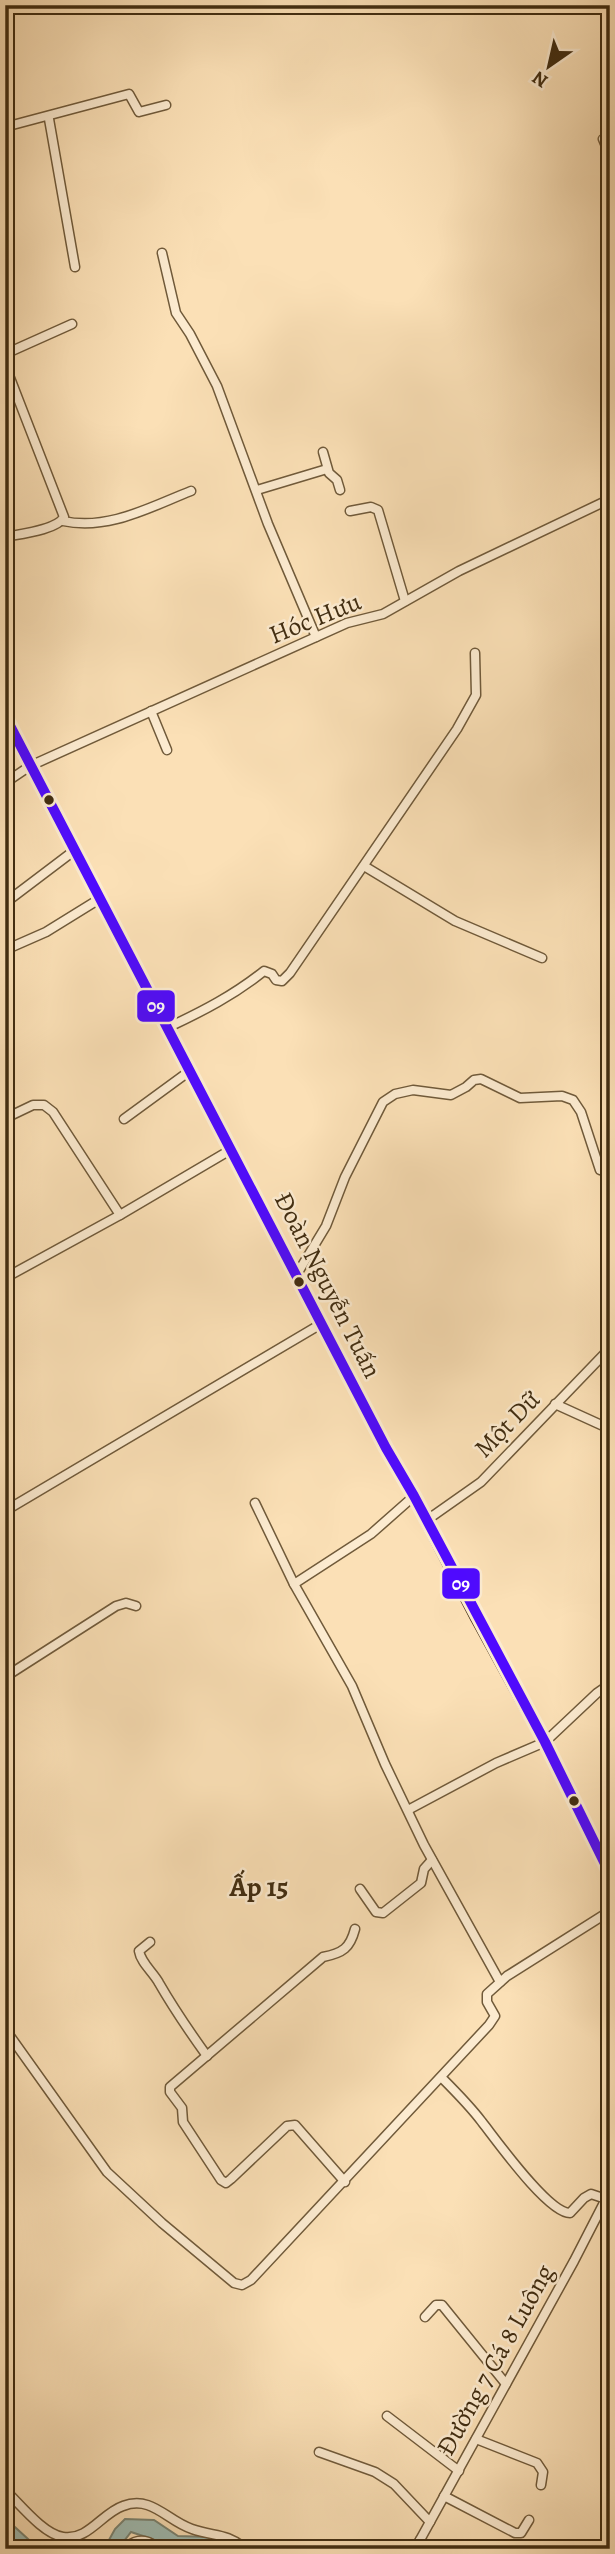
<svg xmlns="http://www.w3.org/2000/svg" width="615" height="2554" font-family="Alegreya,serif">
	<rect width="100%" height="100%" fill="#fbe0b6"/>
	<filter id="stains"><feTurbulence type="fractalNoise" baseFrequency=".00286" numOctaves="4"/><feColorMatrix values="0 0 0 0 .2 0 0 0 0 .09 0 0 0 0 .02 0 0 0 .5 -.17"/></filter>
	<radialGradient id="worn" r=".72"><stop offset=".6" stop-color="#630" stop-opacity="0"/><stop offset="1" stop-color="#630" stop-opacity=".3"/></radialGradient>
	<g fill="#9fbcb3" stroke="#798372" stroke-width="2">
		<polygon points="5,2518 39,2549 20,2549 5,2533"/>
		<polygon points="125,2519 154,2520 178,2536 210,2537 226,2542 235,2549 169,2549 152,2539 131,2532 118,2549 104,2549 115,2529"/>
	</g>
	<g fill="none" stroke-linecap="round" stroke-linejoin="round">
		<g stroke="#705a3a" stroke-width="11">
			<g id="minor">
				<polyline points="49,119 75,267"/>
				<polyline points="5,127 129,94 139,112 166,105"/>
				<polyline points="603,139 610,156"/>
				<polyline points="162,253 176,313 190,334 217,386 268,524 316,637"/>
				<polyline points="5,354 72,324"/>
				<path d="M5,365L64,517C57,530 20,534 5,537"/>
				<polyline points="323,452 329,473 337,480 340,490"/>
				<polyline points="257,490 327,469"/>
				<polyline points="350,511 371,507 378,510 405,601"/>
				<path d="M63,521C108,531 150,507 191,491"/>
				<polyline points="151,711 167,750"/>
				<polyline points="5,783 30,766 347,623 383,614 459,571 610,499"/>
				<polyline points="364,866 455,921 542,958"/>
				<polyline points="5,903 75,850"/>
				<polyline points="5,950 46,932 101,898"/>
				<path d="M169,1027C203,1011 234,995 264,971L272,974L276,980L282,981L290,973L457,729L476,695L475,653"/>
				<polyline points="10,1116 33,1105 44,1105 53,1112 120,1215"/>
				<polyline points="124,1119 191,1070"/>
				<polyline points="297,1274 326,1226 345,1177 383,1102 395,1094 413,1090 451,1095 466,1087 474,1080 481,1079 520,1098 562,1096 573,1100 581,1112 600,1170 610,1173"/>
				<polyline points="5,1278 120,1215 232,1149"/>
				<polyline points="555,1404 610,1429"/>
				<polyline points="5,1426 7,1428"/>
				<polyline points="255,1503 294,1584 352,1686 385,1764 424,1845 500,1982"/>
				<polyline points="5,1511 321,1324"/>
				<polyline points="427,1520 481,1482 610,1348"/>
				<polyline points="294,1584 371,1534 414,1496"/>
				<polyline points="5,1677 116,1606 126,1603 136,1606"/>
				<polyline points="408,1810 496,1763 545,1742 597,1693 610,1684"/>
				<polyline points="360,1889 376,1912 383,1913 421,1883 424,1869 432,1860"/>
				<path d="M150,1942L139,1951C141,1963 153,1972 159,1983C174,2009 189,2031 207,2056"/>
				<polyline points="5,2029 107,2172 162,2223 234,2283 242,2285 251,2280 489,2025 495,2016 487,2002 487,1994 507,1976 610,1911"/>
				<path d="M442,2078C456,2092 470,2106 482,2122C497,2141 548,2213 570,2213L584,2198L591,2194L606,2199"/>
				<path d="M345,2182L295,2125L287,2126L231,2179L226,2183L221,2180L183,2122L182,2108L170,2092V2087L323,1957C343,1953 350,1948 355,1929"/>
				<polyline points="425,2317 436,2305 442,2305 506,2384"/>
				<polyline points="387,2416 459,2471"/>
				<polyline points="476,2439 537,2463 543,2472 541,2485"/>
				<polyline points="319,2452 375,2472 394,2484 430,2522"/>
				<polyline points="610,2482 606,2487 607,2495 610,2496"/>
				<path d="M5,2490C20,2504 43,2534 63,2537C88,2541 102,2513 123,2506C152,2495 167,2521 192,2529C215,2537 225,2532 246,2549"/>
				<polyline points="444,2496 515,2533 521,2533 529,2520"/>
				<polyline points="420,2540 431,2549"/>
				<polyline points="5,2541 12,2549"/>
				<path d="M125,2549C135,2538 148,2538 158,2549"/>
				<polyline points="415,2549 574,2261 610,2191"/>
			</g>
		</g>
		<g stroke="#412d11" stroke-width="14">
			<polyline id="secondary" points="5,716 386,1448 414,1496 477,1618 545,1742 610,1875"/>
		</g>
		<use href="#minor" stroke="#fcebd0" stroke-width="8"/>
		<use href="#secondary" stroke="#fcebd0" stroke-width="10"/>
		<g stroke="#fcebd0" stroke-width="16">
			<polyline id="bus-1" points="5,716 386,1448 414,1496 545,1742 610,1874"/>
		</g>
		<use href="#bus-1" stroke="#4f0aff" stroke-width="10"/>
	</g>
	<g fill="#412d11" stroke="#fcebd0" stroke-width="2.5">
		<circle cx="49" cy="800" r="6"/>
		<circle cx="299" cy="1282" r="6"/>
		<circle cx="574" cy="1801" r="6"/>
	</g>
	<g text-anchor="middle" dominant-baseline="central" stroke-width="5" stroke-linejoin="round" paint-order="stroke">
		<g font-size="26" fill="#412d11" stroke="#fcebd0">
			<text transform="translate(315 618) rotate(-22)">Hóc Hưu</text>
			<text transform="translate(328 1285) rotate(63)">Đoàn Nguyễn Tuấn</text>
			<text transform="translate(507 1424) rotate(-46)">Một Dữ</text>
			<text transform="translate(495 2360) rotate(-61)">Đường 7 Cá 8 Luông</text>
		</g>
		<g font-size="28" font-weight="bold" fill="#412d11" stroke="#fcebd0">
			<text x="259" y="1887">Ấp 15</text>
		</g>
	</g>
	<g stroke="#fcebd0" stroke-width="2.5">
		<rect x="136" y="989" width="40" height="34" rx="7" fill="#4f0aff"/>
		<rect x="441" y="1567" width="40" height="33" rx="7" fill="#4f0aff"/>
	</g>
	<g font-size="19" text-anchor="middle" font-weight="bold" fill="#fff">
		<text x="156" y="1012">09</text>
		<text x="461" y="1590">09</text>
	</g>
	<rect width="615" height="2554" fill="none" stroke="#fbe0b6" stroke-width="28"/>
	<rect x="7" y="7" width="601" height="2540" fill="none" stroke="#412d11" stroke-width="3.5"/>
	<rect x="14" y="14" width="587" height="2526" fill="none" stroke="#412d11" stroke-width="2"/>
	<g transform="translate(549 66) rotate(214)" stroke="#fcebd0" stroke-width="5" paint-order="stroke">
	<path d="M0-5L12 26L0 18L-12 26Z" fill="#412d11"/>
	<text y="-10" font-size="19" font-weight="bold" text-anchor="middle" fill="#412d11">N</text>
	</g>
	<rect width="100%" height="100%" filter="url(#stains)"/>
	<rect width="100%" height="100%" fill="url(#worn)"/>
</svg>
